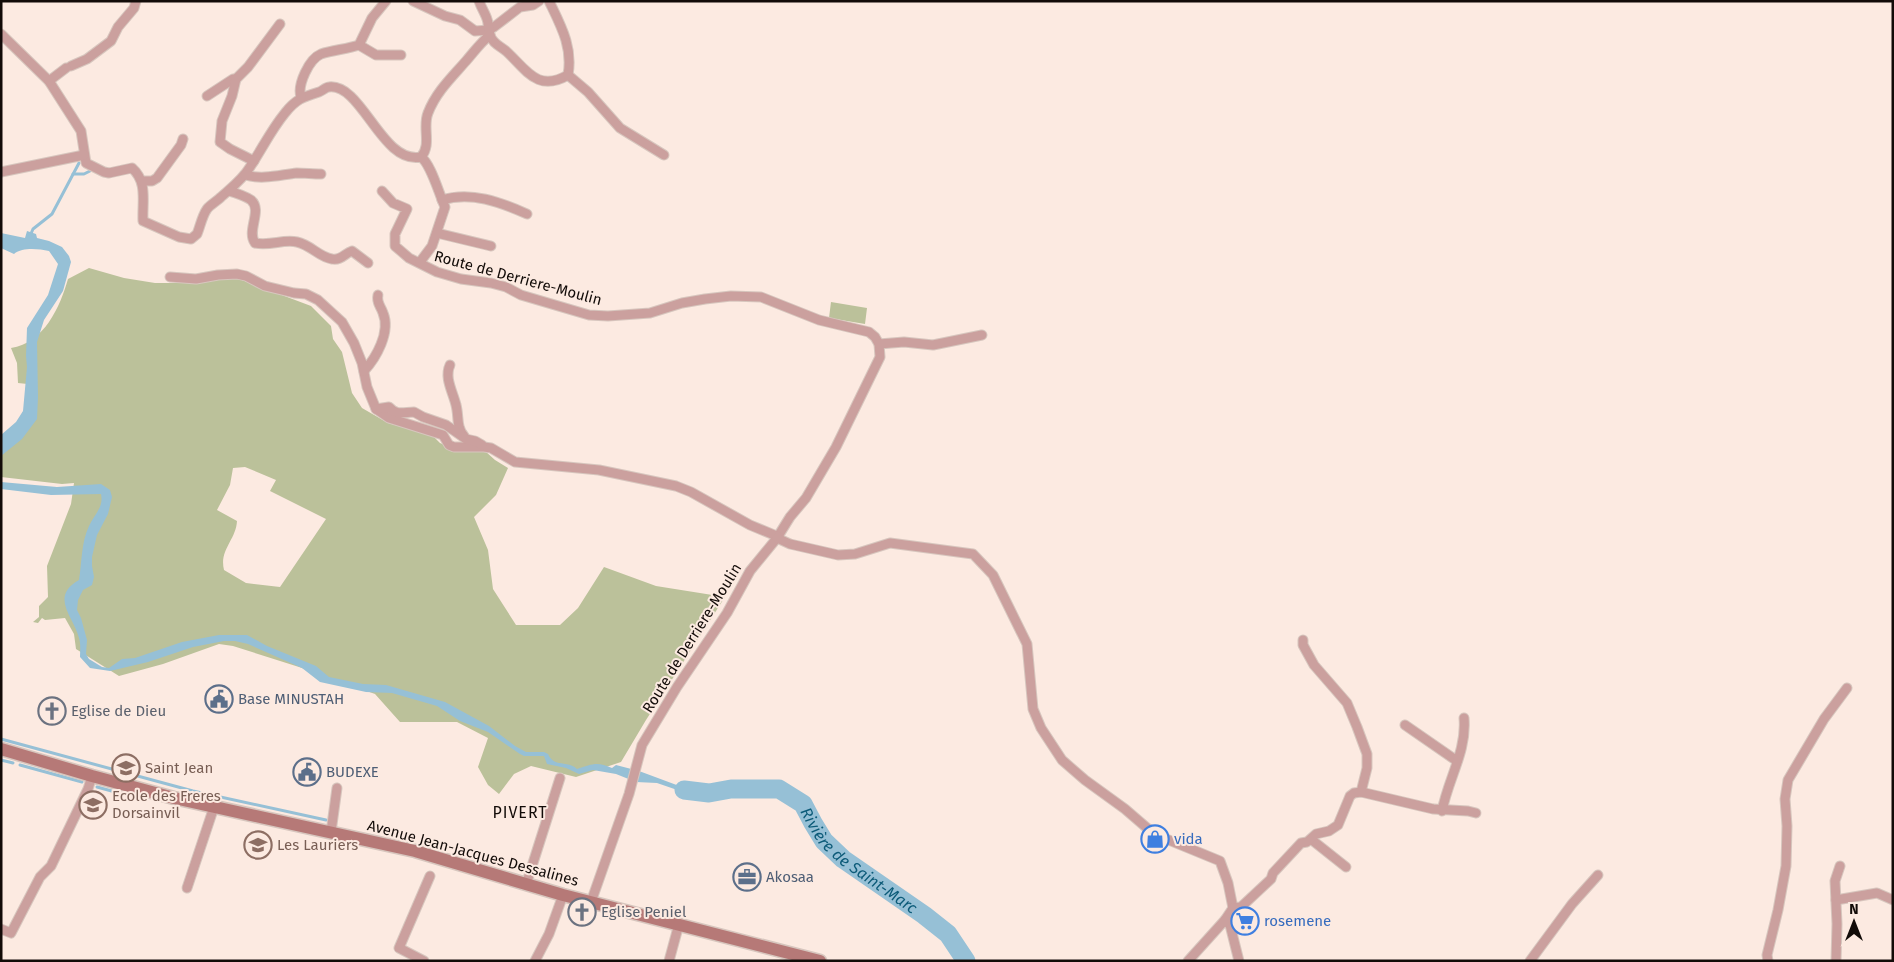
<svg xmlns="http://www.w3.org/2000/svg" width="1894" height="962" font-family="'Fira Sans',sans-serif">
	<rect width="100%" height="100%" fill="#fceae1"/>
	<g fill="#bbc19a" fill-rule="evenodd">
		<path d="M89,268L124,278L155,283H183L234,277L311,306L331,326L333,339L342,352L352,393L362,408L388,423L433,436L440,443L459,451H485L495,460L508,468L496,495L474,517L488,550L493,589L516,625H560L578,608L604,567L656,586L725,597L646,720L621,762L576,777L531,766L514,774L499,794L488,785L478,767L488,738L457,722H400L375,694L299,667L233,646L219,644L163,664L119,676L76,649L74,634L65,618L45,620L42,618L38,623L33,622L39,617V606L48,597L47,566L71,504L74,483L62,484L1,477V454L37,385L18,383L17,363L11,348C44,343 60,307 68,279ZM245,467L276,480L270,491L326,519L280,587L246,583L224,570C219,550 236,540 237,521L217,510L230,485L233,468Z"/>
		<polygon points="831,302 867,308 865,324 829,318"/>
	</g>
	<g fill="#96c0d6">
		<path d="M27,231L36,234L37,238L49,241L62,247L69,256L71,262L63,291L44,320L37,342L38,397L37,419L22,439L1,456V435L16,422L23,411L27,367L26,356L27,328L48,295L58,264L49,251C38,249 23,247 14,254L1,248V233L25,238Z"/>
		<path d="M1,482L57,487L101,484L110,490L112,497L108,514L97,535L92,557V566L94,577L92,585L83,590L78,600L77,610L81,618L87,640L86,654L89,659L102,667L109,668L122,659L135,658L182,642L219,635H247L267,646L316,666L329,677L363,684L386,685L445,702L489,726L515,746L526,752H544L548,754C554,768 568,760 577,769C592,764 597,761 612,768L616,765L639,771L682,787L709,793L705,795L686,793L657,783L636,782L616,774L593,770L579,774L566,768L547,764L544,756H524L520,754L488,732L460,721L437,706L392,693L366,692L320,682L302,668L248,644L235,641H224L193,647L148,662L110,671L90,668L80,657C80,651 81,644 79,638C74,617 49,597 79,580C82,562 81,543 89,526C94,515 104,507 101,494L51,495L1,489Z"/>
	</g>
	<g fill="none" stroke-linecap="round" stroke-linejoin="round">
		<g stroke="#96c0d6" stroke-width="3">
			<polyline points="73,174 84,174 90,171"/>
			<polyline points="30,236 33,229 52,214 79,163"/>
			<polyline points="1,739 193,791 326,820"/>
			<polyline points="1,760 13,763"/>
			<polyline points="20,765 82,782"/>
			<polyline points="97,787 119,793"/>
		</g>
		<path stroke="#96c0d6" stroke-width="19" id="s1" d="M684,790L709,793L731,789H779L803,804L813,823L824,841L843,859L924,915L948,934L966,961"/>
		<g stroke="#d7c6be" stroke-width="11">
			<g id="street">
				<polyline points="413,1 445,16 460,20 475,31 489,30 494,27 520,7 533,5 539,1"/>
				<path d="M479,1C481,7 485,13 487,19C489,24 488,30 490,35C492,43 500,46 506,51C526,69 537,93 568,75"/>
				<path d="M549,1C561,26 573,47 568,75"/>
				<path d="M1,34L49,81L81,131L86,163L104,172L109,173L132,168C148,182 142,202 143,221L179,237L191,239L197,234C200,227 202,216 207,209C210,205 217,201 221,197C231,188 243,179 250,167C262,149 271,130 285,113C296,99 303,97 319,92C322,91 326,87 329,87C362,83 382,165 421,157C432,145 422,127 428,113C436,92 452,77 466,61C474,52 480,43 490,35"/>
				<polyline points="359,45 376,55 401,55"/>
				<polyline points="71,66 87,59 111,41 118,27 134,8 136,1"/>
				<polyline points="568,75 588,92 620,128 664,155"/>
				<polyline points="49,81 66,68"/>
				<polyline points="207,96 233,79 236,79"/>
				<path d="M301,97C297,85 309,59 321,54C333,50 347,49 359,45L372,18L386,1"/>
				<polyline points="254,161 230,149 220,142 222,121 232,96 236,79 248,67 280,24"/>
				<polyline points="1,172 84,155"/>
				<path d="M245,175C263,180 279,175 297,173C305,173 313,174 321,174"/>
				<polyline points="142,181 152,181 157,178 181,145 183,139"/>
				<path d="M229,191C236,193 245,196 251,200C263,210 246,231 255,243C271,246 283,239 297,242C311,245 319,257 332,259C341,261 345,253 352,251L368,263"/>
				<polyline points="382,191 393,203 407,209 395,234 395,246 409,258 437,272 461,279 491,283 506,287 521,295 589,315 608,316 650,313 682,303 705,299 731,296 761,297 819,320 869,332 875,337 879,344 880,357 836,447 806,498 790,517 777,538 750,571 727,613 677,687 642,745 629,794 591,902"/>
				<path d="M442,200C471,191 500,202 527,214"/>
				<polyline points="437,233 491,246"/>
				<path d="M420,262L432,246L445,207C439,194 431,164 421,157"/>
				<polyline points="170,277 196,279 218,275 237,274 246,276 265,286 294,293 306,294 318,300 342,322 354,343 362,363 367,387 376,409 389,418 443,435 449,445 454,447 484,447 491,448 515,462 599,470 676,486 691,492 750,525 779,537"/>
				<polyline points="879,344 904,342 933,345 982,335"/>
				<path d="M450,365C444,378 453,392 456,405C459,416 456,427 464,436"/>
				<path d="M364,371C376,358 391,332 383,313C381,306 376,303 378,295"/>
				<path d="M376,409L389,407C397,416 404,412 414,412L423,417L446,425L466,439L475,441L482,445"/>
				<polyline points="777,538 790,544 838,555 855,554 890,543 973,554 993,575 1027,644 1033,709 1041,728 1062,760 1085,780 1125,809 1147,828 1164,838 1220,861 1228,883 1233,908"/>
				<polyline points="1405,725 1457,761"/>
				<polyline points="1361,792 1433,809 1468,811 1476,813"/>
				<path d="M1442,811C1448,779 1467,751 1464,718"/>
				<polyline points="331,832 337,788"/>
				<polyline points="1312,840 1346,867"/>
				<polyline points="526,885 560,778"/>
				<polyline points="187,888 214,807"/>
				<polyline points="1836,900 1877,893 1893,900"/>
				<polyline points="1233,908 1241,907 1271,879 1273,873 1301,843 1307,842 1316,834 1329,831 1338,825 1350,796 1354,793 1361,792 1367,768 1367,754 1357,727 1347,703 1314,665 1303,645 1303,640"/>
				<polyline points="1225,920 1230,925 1239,961"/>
				<polyline points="1,929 11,933 40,877 51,866 88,789 92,776"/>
				<polyline points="424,961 399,948 430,876"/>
				<polyline points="535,961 549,934 563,895"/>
				<polyline points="669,961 679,924"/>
				<polyline points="1188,961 1225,920 1233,908"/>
				<polyline points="1530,961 1572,904 1598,875"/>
				<polyline points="1768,961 1767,955 1778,910 1786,866 1787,826 1785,799 1788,780 1824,719 1847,688"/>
				<polyline points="1836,961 1837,924 1835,881 1840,866"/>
			</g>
		</g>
		<g stroke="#d7c6be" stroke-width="15">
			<polyline id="secondary" points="1,749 92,776 174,798 415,851 563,895 820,961"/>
		</g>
		<use href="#street" stroke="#cba09e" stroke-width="9"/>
		<use href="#secondary" stroke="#b67977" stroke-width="12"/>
	</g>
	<defs>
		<g id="civic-ring" transform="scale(1.4375)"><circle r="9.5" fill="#fceae1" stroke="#5c6f8a" stroke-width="1.5"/><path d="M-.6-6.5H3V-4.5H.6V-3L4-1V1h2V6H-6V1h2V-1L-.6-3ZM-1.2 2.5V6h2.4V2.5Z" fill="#5c6f8a"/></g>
		<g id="church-ring" transform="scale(1.4375)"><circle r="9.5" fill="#fceae1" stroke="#6b7280" stroke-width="1.5"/><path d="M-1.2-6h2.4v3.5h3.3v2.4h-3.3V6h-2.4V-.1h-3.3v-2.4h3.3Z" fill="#6b7280"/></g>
		<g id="school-ring" transform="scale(1.4375)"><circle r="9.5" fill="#fceae1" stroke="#8d6e63" stroke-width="1.5"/><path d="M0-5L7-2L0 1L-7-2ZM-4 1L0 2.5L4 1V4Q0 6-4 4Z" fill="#8d6e63"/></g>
		<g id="shop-ring" transform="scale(1.4375)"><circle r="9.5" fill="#fceae1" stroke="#3f7fe0" stroke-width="1.5"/><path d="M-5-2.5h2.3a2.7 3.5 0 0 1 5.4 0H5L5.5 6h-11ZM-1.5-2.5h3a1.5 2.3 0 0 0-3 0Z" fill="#3f7fe0"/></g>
		<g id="office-ring" transform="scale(1.4375)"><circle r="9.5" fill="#fceae1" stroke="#5c6f8a" stroke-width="1.5"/><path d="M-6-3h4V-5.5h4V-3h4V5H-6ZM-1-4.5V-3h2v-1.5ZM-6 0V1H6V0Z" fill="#5c6f8a"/></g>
		<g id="supermarket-ring" transform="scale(1.4375)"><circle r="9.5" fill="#fceae1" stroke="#3f7fe0" stroke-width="1.5"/><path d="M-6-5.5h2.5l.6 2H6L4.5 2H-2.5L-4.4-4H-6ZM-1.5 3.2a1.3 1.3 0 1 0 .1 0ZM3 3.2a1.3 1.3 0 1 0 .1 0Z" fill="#3f7fe0"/></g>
	</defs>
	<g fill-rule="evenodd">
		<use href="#civic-ring" x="219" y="699"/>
		<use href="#church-ring" x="52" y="711"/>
		<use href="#school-ring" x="126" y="768"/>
		<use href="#civic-ring" x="307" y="772"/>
		<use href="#school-ring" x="93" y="805"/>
		<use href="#shop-ring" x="1155" y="839"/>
		<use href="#school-ring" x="258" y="845"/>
		<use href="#office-ring" x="747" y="877"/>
		<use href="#church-ring" x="582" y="912"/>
		<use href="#supermarket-ring" x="1245" y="921"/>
	</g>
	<g text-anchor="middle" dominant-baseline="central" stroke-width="4" stroke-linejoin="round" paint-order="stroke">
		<g font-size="15" fill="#120b08" stroke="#fceae1">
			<text transform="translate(518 278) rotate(15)">Route de Derriere-Moulin</text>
			<text transform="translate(692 638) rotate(-58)">Route de Derriere-Moulin</text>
			<text transform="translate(473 853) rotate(15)">Avenue Jean-Jacques Dessalines</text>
		</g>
		<g font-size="15" fill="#4e5e75" stroke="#fceae1" text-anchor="start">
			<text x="238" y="699">Base MINUSTAH</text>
			<text x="326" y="772">BUDEXE</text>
			<text x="766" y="877">Akosaa</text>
		</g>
		<g font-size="15" fill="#5b616d" stroke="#fceae1" text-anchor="start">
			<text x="71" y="711">Eglise de Dieu</text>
			<text x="601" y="912">Eglise Peniel</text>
		</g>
		<g font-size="15" fill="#785e54" stroke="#fceae1" text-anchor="start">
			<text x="145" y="768">Saint Jean</text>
			<text x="112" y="796">Ecole des Freres<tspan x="112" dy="17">Dorsainvil</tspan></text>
			<text x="277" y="845">Les Lauriers</text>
		</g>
		<g font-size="15" fill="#366cbe" stroke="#fceae1" text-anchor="start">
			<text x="1174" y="839">vida</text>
			<text x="1264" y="921">rosemene</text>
		</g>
		<g font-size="16" letter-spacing="1" fill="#120b08" stroke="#fceae1">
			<text x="520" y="812">PIVERT</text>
		</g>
		<g font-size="16" font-style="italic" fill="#0d5b79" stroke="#fceae1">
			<text stroke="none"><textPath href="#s1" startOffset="205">Rivière de Saint-Marc</textPath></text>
		</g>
	</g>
	<rect width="1894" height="962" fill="none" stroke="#120b08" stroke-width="5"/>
	<g transform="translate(1854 922)" stroke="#fceae1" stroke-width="4" paint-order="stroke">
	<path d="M0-4L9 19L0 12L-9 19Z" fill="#120b08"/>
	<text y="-8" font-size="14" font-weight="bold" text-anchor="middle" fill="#120b08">N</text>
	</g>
</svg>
